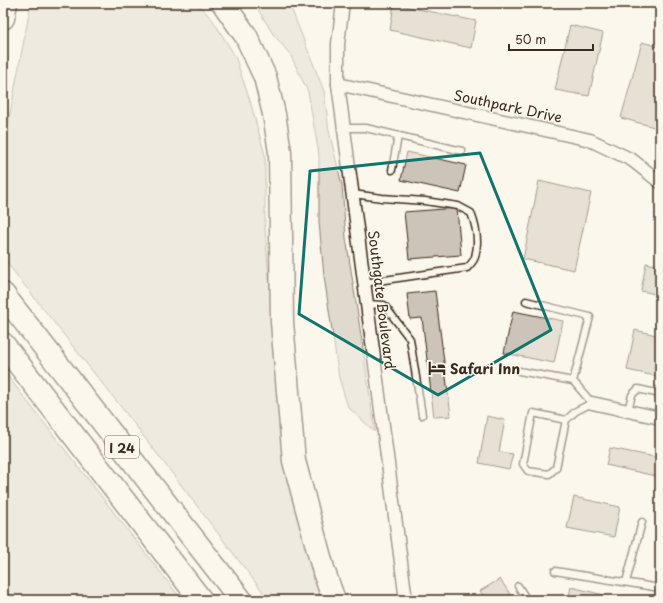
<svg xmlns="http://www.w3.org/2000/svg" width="663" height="603" font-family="'Playpen Sans',sans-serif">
	<rect width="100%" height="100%" fill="#fbf7ec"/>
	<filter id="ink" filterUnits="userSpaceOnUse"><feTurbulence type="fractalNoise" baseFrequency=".025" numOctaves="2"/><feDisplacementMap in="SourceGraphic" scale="8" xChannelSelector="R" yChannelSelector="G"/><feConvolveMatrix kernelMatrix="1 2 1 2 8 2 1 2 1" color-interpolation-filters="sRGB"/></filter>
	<g filter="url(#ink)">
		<g fill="#dfd9ce" stroke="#8d8276">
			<polygon points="31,3 197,3 212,19 235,56 250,101 265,155 265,229 277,375 327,600 269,600 132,421 3,258 3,150"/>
			<polygon points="254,3 289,3 324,91 329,131 342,185 346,238 361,335 375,432 348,407 339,378 324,276 319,222 319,155 308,92 290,54 273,34"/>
			<polygon points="3,370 182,600 3,600"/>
		</g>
		<g fill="#ccc4b9" stroke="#3b2a1e">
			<polygon points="394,4 476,21 471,48 390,30"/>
			<polygon points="570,25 603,33 589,96 555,90"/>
			<polygon points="642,42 660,47 660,107 654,127 621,118"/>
			<polygon points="407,152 466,165 460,193 401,180"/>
			<polygon points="539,181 591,193 574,270 523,259"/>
			<polygon points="457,208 461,255 409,259 404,212"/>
			<polygon points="646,263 660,266 660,295 641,291"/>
			<polygon points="435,291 451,416 434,417 422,318 410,319 407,294"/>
			<polygon points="513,311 563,321 554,363 504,353"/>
			<polygon points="635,330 660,336 660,377 627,370"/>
			<polygon points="487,416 505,420 499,452 513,454 509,469 479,463"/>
			<polygon points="610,448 660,458 660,477 606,465"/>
			<polygon points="574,497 620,507 614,537 567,528"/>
			<polygon points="500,579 514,600 486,600 480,591"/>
			<polygon points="571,587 604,595 603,600 568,600"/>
		</g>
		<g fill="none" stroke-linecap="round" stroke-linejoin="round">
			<g stroke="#3b2a1e" stroke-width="9">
				<g id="lane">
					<polyline points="344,128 366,128 462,151"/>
					<polyline points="392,170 398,136"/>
					<path d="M353,194L382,198L425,201L458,206L471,213C476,226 479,243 475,257C474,261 470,265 467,268L364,283"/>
					<polyline points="526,301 590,317 573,381 592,403 576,411 566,420 533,413 523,464 528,471 549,474 556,468 566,420"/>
					<polyline points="367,304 384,305 410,339 422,415"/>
					<polyline points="519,371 573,381"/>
					<polyline points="628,410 632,395 638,389 660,394"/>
					<polyline points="555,571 660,588"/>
					<polyline points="626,582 642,522"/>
					<polyline points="518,586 527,600"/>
				</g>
			</g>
			<g stroke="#3b2a1e" stroke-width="15">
				<g id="street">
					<polyline points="343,3 338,44 338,84 406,600"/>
					<polyline points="338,84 590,140 632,160 660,182"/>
					<polyline points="592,403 660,418"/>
				</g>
			</g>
			<g stroke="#3b2a1e" stroke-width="25">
				<g id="highway">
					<polyline points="223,3 246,36 265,77 274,114 280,152 282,322 294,461 324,572 334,600"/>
					<polyline points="3,18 6,3"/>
					<polyline points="3,294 241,600"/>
					<polyline points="3,344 201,600"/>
				</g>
			</g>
			<use href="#lane" stroke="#fbf7ec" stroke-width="6"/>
			<use href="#street" stroke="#fbf7ec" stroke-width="12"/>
			<use href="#highway" stroke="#fbf7ec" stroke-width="22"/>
		</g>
	</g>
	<path d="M0 0H663V603H0ZM480,153L551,330L438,395L299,314L310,171Z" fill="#fbf7ec" fill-opacity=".55" fill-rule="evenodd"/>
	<path fill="none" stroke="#0f766e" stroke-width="3" stroke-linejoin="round" d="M480,153L551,330L438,395L299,314L310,171Z"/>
	<defs>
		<g id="hotel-bare" transform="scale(1.38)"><path d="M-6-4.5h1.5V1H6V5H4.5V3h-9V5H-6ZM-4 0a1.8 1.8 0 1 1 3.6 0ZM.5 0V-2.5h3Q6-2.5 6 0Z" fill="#3b2a1e" stroke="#fbf7ec" stroke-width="2.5" paint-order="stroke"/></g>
	</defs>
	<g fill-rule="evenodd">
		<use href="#hotel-bare" x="437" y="368"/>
	</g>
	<g text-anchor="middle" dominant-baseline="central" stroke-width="3" stroke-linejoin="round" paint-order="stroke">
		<rect fill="#fbf7ec" stroke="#75685c" stroke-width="1" x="105" y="436" width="34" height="22" rx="3"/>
		<g font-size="13" font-weight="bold" fill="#3b2a1e">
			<text x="122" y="447">I 24</text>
		</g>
		<g font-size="14" fill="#3b2a1e" stroke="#fbf7ec">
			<text transform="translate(508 106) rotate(12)">Southpark Drive</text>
			<text transform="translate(382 300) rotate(83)">Southgate Boulevard</text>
		</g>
		<g font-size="14" font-weight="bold" fill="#3b2a1e" stroke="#fbf7ec" text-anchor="start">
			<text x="450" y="368">Safari Inn</text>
		</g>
	</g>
	<rect width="663" height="603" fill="none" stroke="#fbf7ec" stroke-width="16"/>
	<rect x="8" y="8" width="647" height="587" fill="none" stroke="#3b2a1e" stroke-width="1.5" filter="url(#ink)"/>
	<path d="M509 44v6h84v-6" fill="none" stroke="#3b2a1e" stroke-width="2"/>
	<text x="515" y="44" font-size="12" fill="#3b2a1e" stroke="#fbf7ec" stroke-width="3" paint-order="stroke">50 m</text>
</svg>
